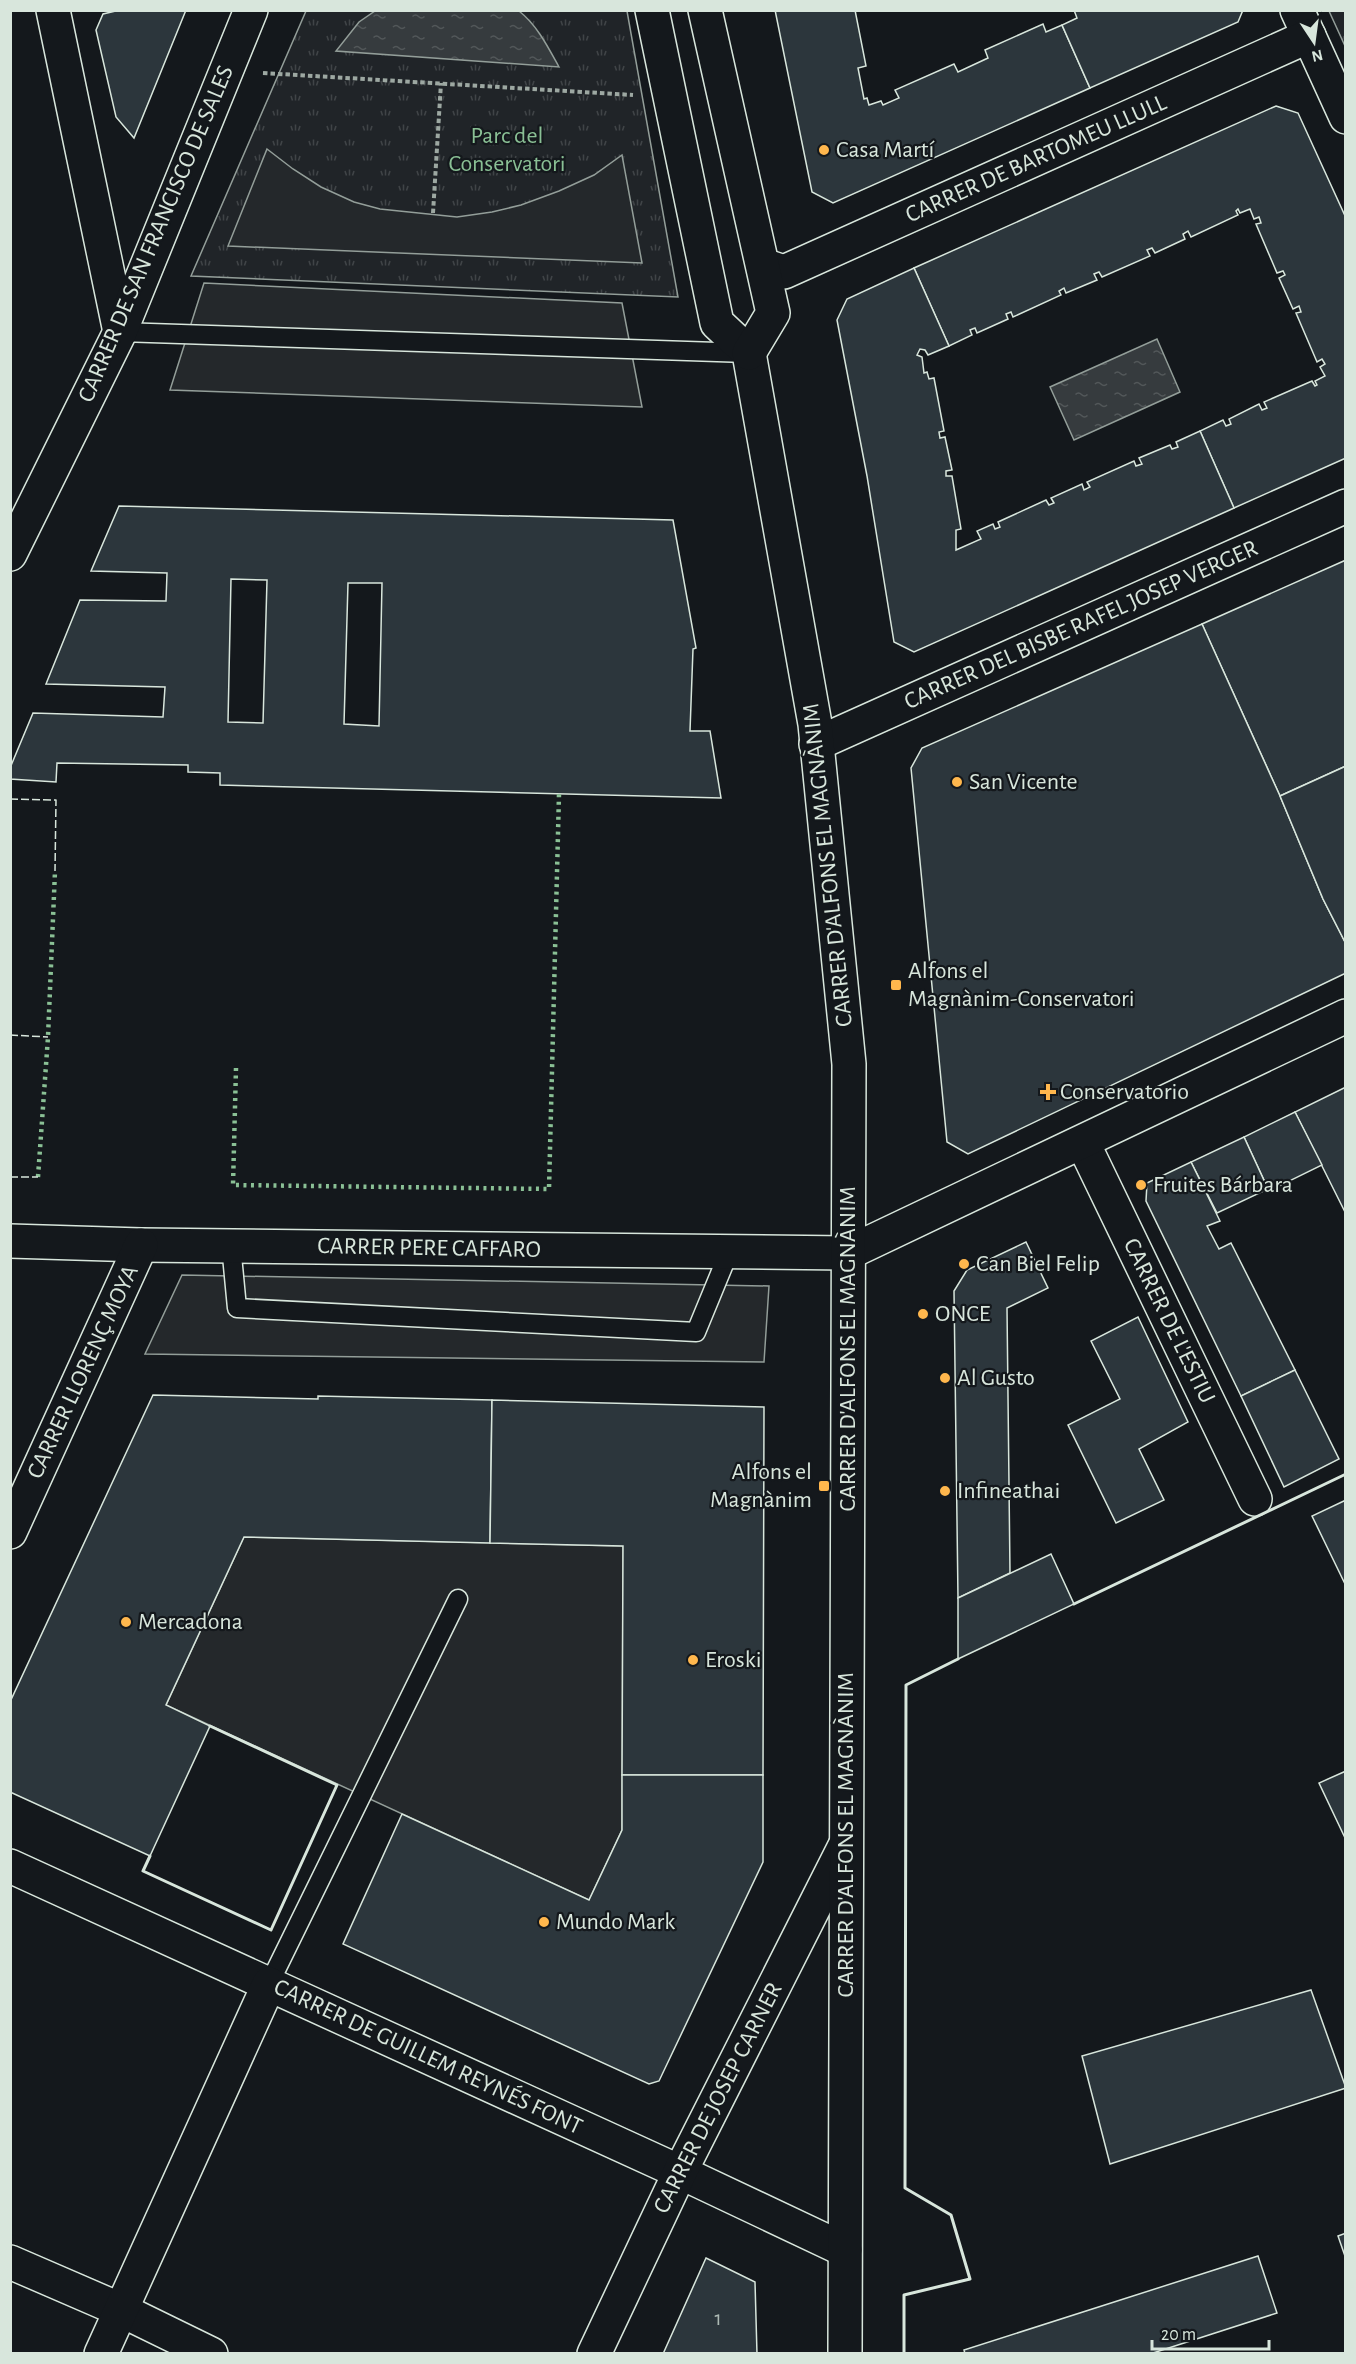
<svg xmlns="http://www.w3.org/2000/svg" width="1356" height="2364" font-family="'Alegreya Sans',sans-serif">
	<defs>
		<pattern id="park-tufts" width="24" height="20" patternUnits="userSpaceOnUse" patternTransform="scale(1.5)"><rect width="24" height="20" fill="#202428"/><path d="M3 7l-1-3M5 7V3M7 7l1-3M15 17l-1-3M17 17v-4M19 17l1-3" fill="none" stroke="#404447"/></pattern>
		<pattern id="water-ripples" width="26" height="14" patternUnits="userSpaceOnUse" patternTransform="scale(1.5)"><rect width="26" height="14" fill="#363b3e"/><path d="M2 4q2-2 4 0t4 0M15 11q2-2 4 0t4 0" fill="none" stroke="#525759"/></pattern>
	</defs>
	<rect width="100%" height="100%" fill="#14181c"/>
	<g fill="url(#park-tufts)" stroke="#939e99" stroke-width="1.5">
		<polygon points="306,11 627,11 678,297 191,276"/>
		<polygon points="1329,11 1345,11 1345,46"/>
	</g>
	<g fill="#24282b" stroke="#939e99" stroke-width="1.5">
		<polygon points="267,149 293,169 321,187 354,202 380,209 457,217 492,212 521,205 559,191 594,175 622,155 642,263 228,246"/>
		<polygon points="204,283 622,303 642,407 170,390"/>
		<polygon points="182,1275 769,1286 764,1362 145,1354"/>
		<polygon points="244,1537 623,1546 622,1830 589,1900 166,1705"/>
	</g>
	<g fill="url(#water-ripples)" stroke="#939e99" stroke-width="1.5">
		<path d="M375,11H519C537,25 548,47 559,67L336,51L359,22Z"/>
		<polygon points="1157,339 1180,392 1074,440 1050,387"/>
	</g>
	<g fill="#2c363c" stroke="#d8e6dc" stroke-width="1.5" fill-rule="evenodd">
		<polygon points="120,10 186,10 134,138 116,117 96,30 103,14"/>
		<polygon points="775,10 855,10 866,66 858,68 864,99 867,98 869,105 881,101 883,105 899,98 895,90 954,64 958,72 988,58 985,50 1043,24 1046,32 1062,25 1090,88 833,203 812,192"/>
		<polygon points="1074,10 1243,10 1238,22 1090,88 1062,25 1077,18"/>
		<polygon points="1276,106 1298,113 1346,218 1346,458 1234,508 1200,431 1223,420 1226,426 1231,424 1229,419 1259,404 1262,410 1267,408 1264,402 1312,381 1315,386 1317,385 1315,381 1325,376 1320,367 1325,364 1322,359 1317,362 1296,313 1301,312 1299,306 1293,309 1279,278 1285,275 1283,271 1277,273 1256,224 1261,223 1259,217 1254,219 1250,209 1240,213 1238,209 1236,211 1238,215 1191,237 1188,231 1183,234 1185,239 1155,253 1152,248 1147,250 1150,256 1102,277 1099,272 1094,274 1097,280 1066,293 1064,288 1059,291 1061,295 1013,317 1011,312 1006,314 1008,319 977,333 975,328 970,330 972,335 949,346 914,268"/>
		<polygon points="914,268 949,346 928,355 925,350 920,349 917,355 922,357 924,373 927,372 929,379 934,378 944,431 939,432 940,438 945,437 952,470 946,471 946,476 952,476 961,529 956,530 956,550 981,539 977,531 993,524 995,529 1000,527 998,522 1046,500 1049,505 1054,503 1051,498 1082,484 1084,490 1090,487 1087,482 1134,461 1136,466 1142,464 1139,458 1170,445 1172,449 1178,447 1176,442 1200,431 1234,508 914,652 894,642 867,476 837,320 847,299"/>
		<path d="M119,506L673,520L696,648L693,649L690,731H710L721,798L220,785V773L188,772V765L57,763L56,782L10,779V768L33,713L163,717L165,687L46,684L80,600L166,601L167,573L91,571ZM231,579L267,580L263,723L228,722ZM348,583H382L379,726L344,724Z"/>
		<polygon points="1346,560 1346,766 1280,796 1202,624"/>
		<polygon points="1202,624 1280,796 1323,899 1346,944 1346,973 968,1154 947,1142 911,768 922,748"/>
		<polygon points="1346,766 1346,944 1323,899 1280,796"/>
		<polygon points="1346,1087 1346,1214 1295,1112"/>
		<polygon points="1295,1112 1322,1165 1269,1191 1244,1137"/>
		<polygon points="1244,1137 1268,1189 1217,1213 1191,1162"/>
		<polygon points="1191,1162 1220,1221 1207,1226 1219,1249 1231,1243 1295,1370 1241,1396 1146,1201 1147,1183"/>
		<polygon points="1026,1242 1048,1288 1007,1308 1010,1573 958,1598 954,1291 967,1270"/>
		<polygon points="1138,1317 1188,1422 1139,1449 1164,1500 1116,1523 1068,1425 1120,1399 1091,1341"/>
		<polygon points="1295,1370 1339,1459 1284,1487 1241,1396"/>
		<polygon points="153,1395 318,1399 318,1396 492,1400 490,1543 244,1537 166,1705 210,1726 150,1856 10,1792 10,1702"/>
		<polygon points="492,1400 764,1407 763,1775 622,1775 623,1546 490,1543"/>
		<polygon points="1346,1500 1346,1586 1312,1516"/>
		<polygon points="1051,1554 1074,1604 958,1659 958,1598"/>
		<polygon points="1346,1771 1346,1840 1319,1783"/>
		<polygon points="622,1775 763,1775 763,1862 659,2081 649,2084 343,1944 402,1814 589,1900 622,1830"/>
		<polygon points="1311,1990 1346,2088 1110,2164 1082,2056"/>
		<polygon points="1346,2233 1346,2259 1338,2236"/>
		<polygon points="1258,2256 1277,2313 1150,2354 965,2354 964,2350"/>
		<polygon points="706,2258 755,2282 757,2354 663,2354"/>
	</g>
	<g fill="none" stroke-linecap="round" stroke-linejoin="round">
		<g stroke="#d8e6dc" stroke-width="21">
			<g id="service">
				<polyline points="120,332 747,353"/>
				<polyline points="231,1245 237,1308 696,1332 729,1252"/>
				<polyline points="269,1984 458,1599"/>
			</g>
		</g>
		<g stroke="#d8e6dc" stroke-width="36">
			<g id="minor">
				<polyline points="53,10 120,332"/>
				<polyline points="1297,10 1346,117"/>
				<polyline points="763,265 784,272 1309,36"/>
				<polyline points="10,554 120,332 251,10"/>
				<polyline points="816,744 1346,506"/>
				<polyline points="1083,1143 1255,1499"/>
				<polyline points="10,1241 141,1245 848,1253 1346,1016"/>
				<polyline points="10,1532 141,1245"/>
				<polyline points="10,1866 680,2172 845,2250"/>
				<polyline points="10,2262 121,2310 211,2354"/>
				<polyline points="101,2354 269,1984"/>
				<polyline points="594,2354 680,2172 846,1844"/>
			</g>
		</g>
		<g stroke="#d8e6dc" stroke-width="36">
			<g id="secondary">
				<polyline points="652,10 717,323 749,353 815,724 849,1064 845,2354"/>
				<polyline points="705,10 773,313 749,353"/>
			</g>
		</g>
		<g stroke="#9da8a2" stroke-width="4" stroke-dasharray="4.5 3" stroke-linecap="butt">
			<polyline points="263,73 633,95"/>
			<polyline points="433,213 441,83"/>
		</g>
		<use href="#service" stroke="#14181c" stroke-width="18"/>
		<use href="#minor" stroke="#14181c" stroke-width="33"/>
		<use href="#secondary" stroke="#14181c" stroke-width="33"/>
		<g stroke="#8ac095" stroke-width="4.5" stroke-dasharray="3 4.5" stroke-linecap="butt">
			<polyline points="236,1068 233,1185 549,1189 559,794"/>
			<polyline points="38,1177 48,1037 55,871"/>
		</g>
		<g stroke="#d8e6dc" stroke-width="1.5" stroke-dasharray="8 3" stroke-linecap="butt">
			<polyline points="10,799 56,800 55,871"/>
			<polyline points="10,1035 48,1037"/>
			<polyline points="10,1177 38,1177"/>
		</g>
		<g stroke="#d8e6dc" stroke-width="3">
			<polyline points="1074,1604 1346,1474"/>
			<polyline points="150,1856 143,1871 271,1930 337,1785 210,1726"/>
			<polyline points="904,2354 904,2295 970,2279 951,2215 905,2188 906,1685 958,1659"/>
		</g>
	</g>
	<g fill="#ffb74d" stroke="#14181c" stroke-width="2">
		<circle cx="824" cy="150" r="6"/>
		<circle cx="957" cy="782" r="6"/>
		<rect x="890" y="979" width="12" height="12" rx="3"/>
		<path d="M1045 1083h6v6h6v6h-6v6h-6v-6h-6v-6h6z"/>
		<circle cx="1141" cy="1185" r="6"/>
		<circle cx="964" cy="1264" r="6"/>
		<circle cx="923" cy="1314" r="6"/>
		<circle cx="945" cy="1378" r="6"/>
		<rect x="818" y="1480" width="12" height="12" rx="3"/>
		<circle cx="945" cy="1491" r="6"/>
		<circle cx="126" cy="1622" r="6"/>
		<circle cx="693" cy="1660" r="6"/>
		<circle cx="544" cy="1922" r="6"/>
	</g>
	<g text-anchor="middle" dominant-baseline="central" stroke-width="4.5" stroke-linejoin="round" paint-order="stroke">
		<g font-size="21" fill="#adbab4">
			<text x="718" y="2318">1</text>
		</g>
		<g font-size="24" fill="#8ac095" stroke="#14181c">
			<text x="507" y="136">Parc del<tspan x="507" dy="28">Conservatori</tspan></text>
		</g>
		<g font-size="24" fill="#d8e6dc" stroke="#14181c" text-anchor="start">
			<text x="836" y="150">Casa Martí</text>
			<text x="969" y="782">San Vicente</text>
			<text x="908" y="971">Alfons el<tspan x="908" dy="28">Magnànim-Conservatori</tspan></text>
			<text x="1060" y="1092">Conservatorio</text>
			<text x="1153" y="1185">Fruites Bárbara</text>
			<text x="976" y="1264">Can Biel Felip</text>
			<text x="935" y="1314">ONCE</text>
			<text x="957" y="1378">Al Gusto</text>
			<text x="812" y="1472" text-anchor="end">Alfons el<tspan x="812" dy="28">Magnànim</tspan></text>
			<text x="957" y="1491">Infineathai</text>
			<text x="138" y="1622">Mercadona</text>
			<text x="705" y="1660">Eroski</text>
			<text x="556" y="1922">Mundo Mark</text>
		</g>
		<g font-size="24" fill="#d8e6dc" stroke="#14181c">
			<text transform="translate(1036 159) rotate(-24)">CARRER DE BARTOMEU LLULL</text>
			<text transform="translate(156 234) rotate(-67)">CARRER DE SAN FRANCISCO DE SALES</text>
			<text transform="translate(1081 625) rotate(-24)">CARRER DEL BISBE RAFEL JOSEP VERGER</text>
			<text transform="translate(828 865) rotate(-96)">CARRER D'ALFONS EL MAGNÀNIM</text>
			<text transform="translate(429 1248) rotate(1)">CARRER PERE CAFFARO</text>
			<text transform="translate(1169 1321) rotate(64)">CARRER DE L'ESTIU</text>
			<text transform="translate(848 1349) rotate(-90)">CARRER D'ALFONS EL MAGNÀNIM</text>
			<text transform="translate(83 1372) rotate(-65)">CARRER LLORENÇ MOYA</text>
			<text transform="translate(846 1835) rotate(-90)">CARRER D'ALFONS EL MAGNÀNIM</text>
			<text transform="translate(428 2057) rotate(25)">CARRER DE GUILLEM REYNÉS FONT</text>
			<text transform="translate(718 2098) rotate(-63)">CARRER DE JOSEP CARNER</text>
		</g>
	</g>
	<rect width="1356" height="2364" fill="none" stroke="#d8e6dc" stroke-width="24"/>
	<g transform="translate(1314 42) rotate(167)" stroke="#14181c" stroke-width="4.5" paint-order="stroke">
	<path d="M0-4.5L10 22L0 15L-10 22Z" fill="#d8e6dc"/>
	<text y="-9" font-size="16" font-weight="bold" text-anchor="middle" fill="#d8e6dc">N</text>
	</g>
	<path d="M1152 2340v9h117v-9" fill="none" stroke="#d8e6dc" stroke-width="3"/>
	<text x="1161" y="2340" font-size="18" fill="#d8e6dc" stroke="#14181c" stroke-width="4.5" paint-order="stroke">20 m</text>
</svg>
